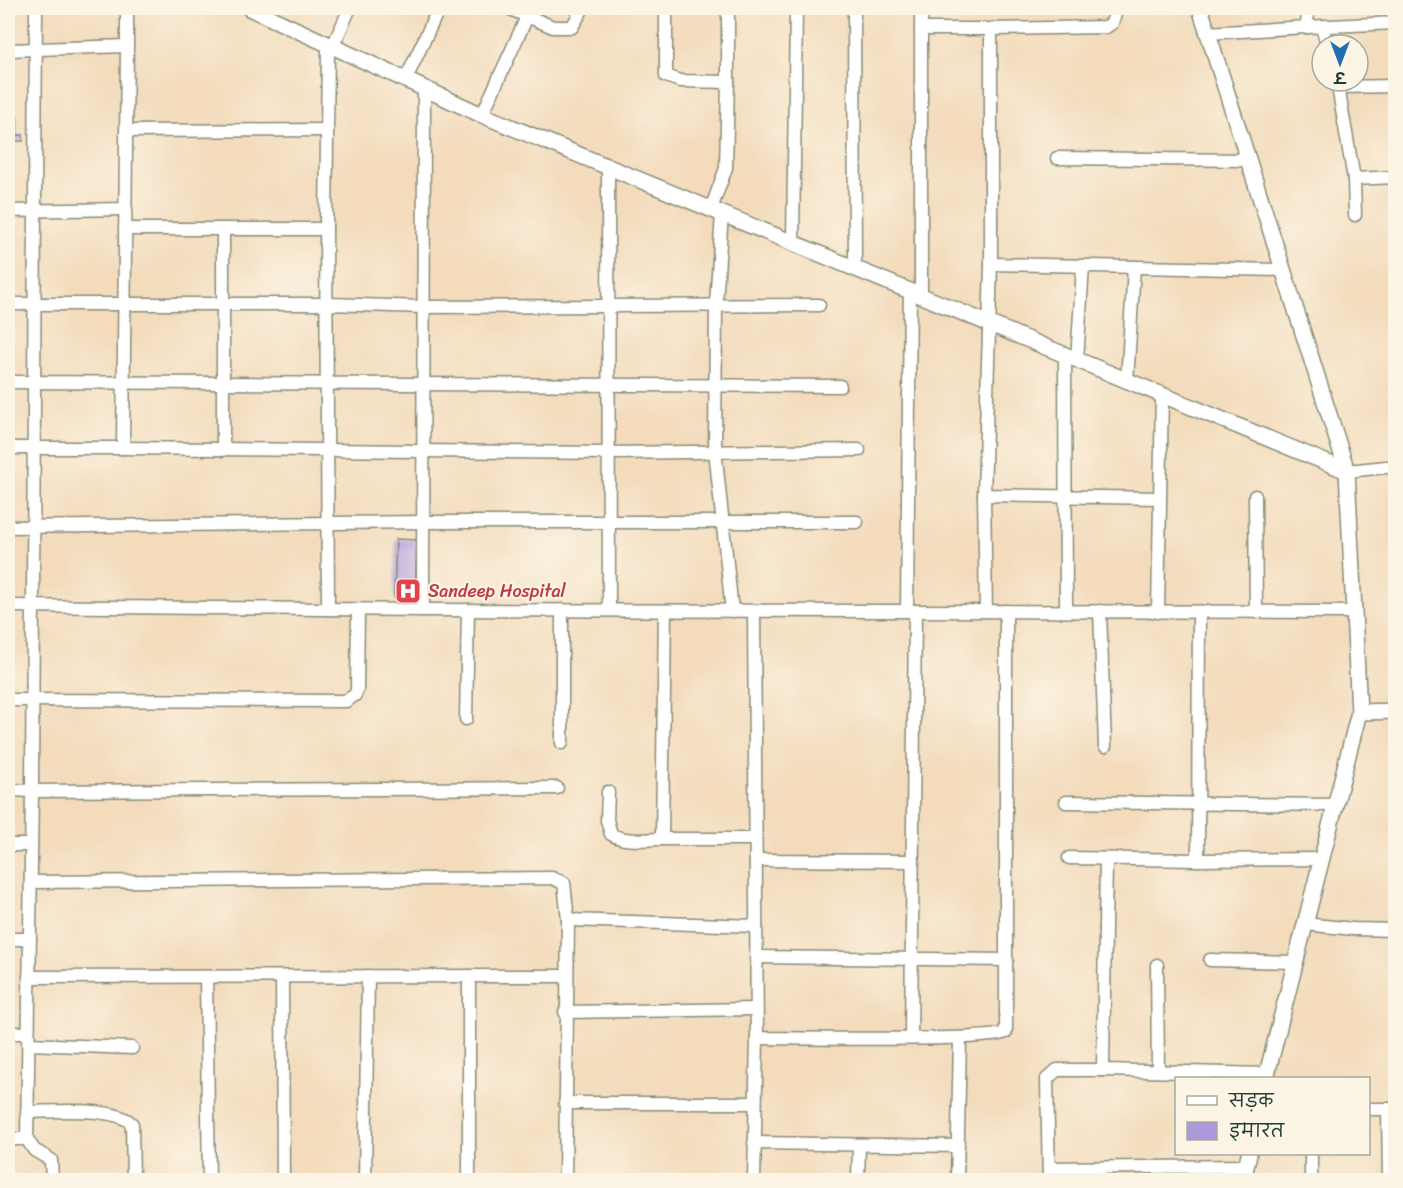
<svg xmlns="http://www.w3.org/2000/svg" width="1403" height="1188" font-family="Sriracha,'Playpen Sans Deva',sans-serif">
	<rect width="100%" height="100%" fill="#fcf5e5"/>
	<filter id="ink" filterUnits="userSpaceOnUse"><feTurbulence type="fractalNoise" baseFrequency=".0167" numOctaves="2"/><feDisplacementMap in="SourceGraphic" scale="12" xChannelSelector="R" yChannelSelector="G"/><feConvolveMatrix kernelMatrix="1 2 1 2 8 2 1 2 1" color-interpolation-filters="sRGB"/></filter>
	<filter id="wash" filterUnits="userSpaceOnUse"><feTurbulence type="fractalNoise" baseFrequency=".008" numOctaves="4" result="noise"/><feDisplacementMap in="SourceGraphic" scale="24" xChannelSelector="R" yChannelSelector="G"/><feGaussianBlur stdDeviation="1.35" result="paint"/><feColorMatrix in="noise" values="0 0 0 0 0 0 0 0 0 0 0 0 0 0 0 0 0 1.4 0 .05"/><feComposite in="paint" operator="in"/></filter>
	<g filter="url(#wash)">
		<rect width="100%" height="100%" fill="#f3dbbc"/>
		<g id="blocks">
			<g fill="#ac99db">
				<polygon points="8,116 17,116 17,135 23,135 23,141 8,141"/>
				<polygon points="396,539 417,540 415,599 394,598"/>
			</g>
		</g>
	</g>
	<g filter="url(#ink)">
		<use href="#blocks" fill-opacity="0" stroke="#898c78" stroke-width="1.5"/>
		<g fill="none" stroke-linecap="round" stroke-linejoin="round">
			<g stroke="#898c78" stroke-width="15">
				<g id="minor">
					<polyline points="36,8 32,791 557,788"/>
					<polyline points="508,8 553,27 572,27 583,8"/>
					<polyline points="666,8 666,76 680,81 728,82 726,168 711,209"/>
					<polyline points="728,8 728,82"/>
					<polyline points="854,8 855,267"/>
					<polyline points="1322,26 1327,45"/>
					<polyline points="1307,27 1396,23"/>
					<polyline points="921,29 991,29 991,264 984,495 1160,498"/>
					<polyline points="991,29 1106,27 1112,23 1117,8"/>
					<polyline points="1206,33 1307,27 1308,8"/>
					<polyline points="328,46 326,229 328,609"/>
					<polyline points="332,48 350,8"/>
					<polyline points="8,50 127,46 127,8"/>
					<polyline points="405,81 439,8"/>
					<polyline points="1337,81 1354,179"/>
					<polyline points="1339,87 1396,86"/>
					<polyline points="482,115 531,8"/>
					<polyline points="126,131 327,130"/>
					<polyline points="1057,158 1247,160"/>
					<polyline points="608,167 609,610"/>
					<polyline points="8,211 126,209"/>
					<polyline points="722,213 716,304 715,450 732,611"/>
					<polyline points="1355,215 1354,179 1396,177"/>
					<polyline points="125,229 326,229"/>
					<polyline points="223,230 223,450"/>
					<polyline points="793,242 796,8"/>
					<polyline points="991,264 1284,270"/>
					<polyline points="921,294 921,8"/>
					<polyline points="8,304 328,304 424,307 819,305"/>
					<polyline points="1065,356 1066,611"/>
					<polyline points="1077,361 1083,266"/>
					<polyline points="8,382 840,386"/>
					<polyline points="1127,382 1134,267"/>
					<polyline points="8,448 123,448 127,46"/>
					<polyline points="123,448 609,453 859,450"/>
					<polyline points="1347,471 1396,466"/>
					<polyline points="984,495 986,611"/>
					<polyline points="1255,496 1256,612"/>
					<polyline points="8,527 423,522 857,522"/>
					<polyline points="8,606 423,610 1353,612"/>
					<polyline points="423,610 424,90"/>
					<polyline points="562,610 562,743"/>
					<polyline points="665,611 662,839 755,839"/>
					<path d="M754,611L757,1038C788,1038 993,1042 1006,1032V611"/>
					<polyline points="907,611 910,290"/>
					<polyline points="1100,611 1105,746"/>
					<polyline points="1158,612 1162,394"/>
					<polyline points="1199,612 1198,860 1320,859"/>
					<polyline points="8,700 346,701 355,695 357,690 358,610"/>
					<polyline points="466,719 468,610"/>
					<polyline points="8,790 32,791 27,1139 34,1150 51,1160 52,1180"/>
					<path d="M608,792L607,820L611,834C625,843 645,839 662,839"/>
					<polyline points="1066,802 1334,805"/>
					<polyline points="8,845 31,845"/>
					<polyline points="1069,858 1198,860"/>
					<polyline points="1106,859 1103,1070 1267,1074"/>
					<polyline points="756,860 913,861"/>
					<polyline points="31,882 552,878 564,883 568,920 565,1180"/>
					<polyline points="568,920 756,926"/>
					<polyline points="1304,924 1354,929 1396,930"/>
					<polyline points="8,939 30,939"/>
					<polyline points="756,957 1007,960"/>
					<polyline points="1210,960 1295,962"/>
					<polyline points="1157,965 1158,1071"/>
					<polyline points="469,976 469,1180"/>
					<polyline points="29,977 566,976"/>
					<polyline points="206,977 209,1180"/>
					<polyline points="282,977 283,1180"/>
					<polyline points="565,1012 756,1009"/>
					<polyline points="8,1033 28,1033"/>
					<polyline points="911,1038 915,611"/>
					<polyline points="28,1044 132,1048"/>
					<polyline points="565,1103 754,1103"/>
					<polyline points="1368,1109 1394,1109"/>
					<polyline points="1388,1109 1389,1180"/>
					<path d="M27,1112C52,1112 116,1106 132,1124L133,1180"/>
					<polyline points="8,1139 27,1139"/>
					<polyline points="754,1143 958,1146"/>
					<polyline points="1311,1154 1311,1180"/>
					<polyline points="1049,1168 1246,1166"/>
					<polyline points="365,1180 368,976"/>
					<polyline points="754,1180 757,1038"/>
					<polyline points="858,1180 859,1146"/>
					<polyline points="957,1180 960,1038"/>
					<polyline points="1049,1180 1047,1079 1057,1070 1103,1070"/>
				</g>
			</g>
			<g stroke="#898c78" stroke-width="18">
				<g id="tertiary">
					<polyline points="249,8 482,115 1347,471"/>
					<polyline points="1200,8 1347,471 1359,712 1266,1078"/>
					<polyline points="1359,712 1396,711"/>
					<polyline points="1243,1180 1249,1154"/>
				</g>
			</g>
			<use href="#minor" stroke="#fff" stroke-width="12"/>
			<use href="#tertiary" stroke="#fff" stroke-width="15"/>
		</g>
	</g>
	<defs>
		<g id="hospital-square" transform="scale(1.35)"><rect x="-9" y="-9" width="18" height="18" rx="4" fill="#e0444e" stroke="#fcf5e5"/><path d="M-5-5h3v3.5h4V-5h3V5h-3V1.5h-4V5h-3Z" fill="#fff"/></g>
	</defs>
	<g fill-rule="evenodd">
		<use href="#hospital-square" x="408" y="591"/>
	</g>
	<g text-anchor="middle" dominant-baseline="central" stroke-width="4.5" stroke-linejoin="round" paint-order="stroke">
		<g font-size="18" fill="#be3a42" stroke="#fcf5e5" text-anchor="start">
			<text x="428" y="591">Sandeep Hospital</text>
		</g>
	</g>
	<rect width="1403" height="1188" fill="none" stroke="#fcf5e5" stroke-width="30"/>
	<rect x="1175" y="1077" width="195" height="78" fill="#fcf5e5" stroke="#a4ab9e" stroke-width="1.5"/>
	<rect x="1187" y="1096" width="30" height="9" fill="#ffffff" stroke="#a4ab9e" stroke-width="1.5"/>
	<text x="1229" y="1107" font-size="18" fill="#1f3d34">सड़क</text>
	<rect x="1187" y="1122" width="30" height="18" fill="#ac99db" stroke="#a4ab9e" stroke-width="1.5"/>
	<text x="1229" y="1137" font-size="18" fill="#1f3d34">इमारत</text>
	<g transform="translate(1340 63) rotate(180)"><circle r="28" fill="#fcf5e5" stroke="#a4ab9e" stroke-width="1.5"/>
	<path d="M0-4.5L10 22L0 15L-10 22Z" fill="#1f6fb2"/>
	<text y="-9" font-size="16" font-weight="bold" text-anchor="middle" fill="#1f3d34">उ</text>
	</g>
</svg>
